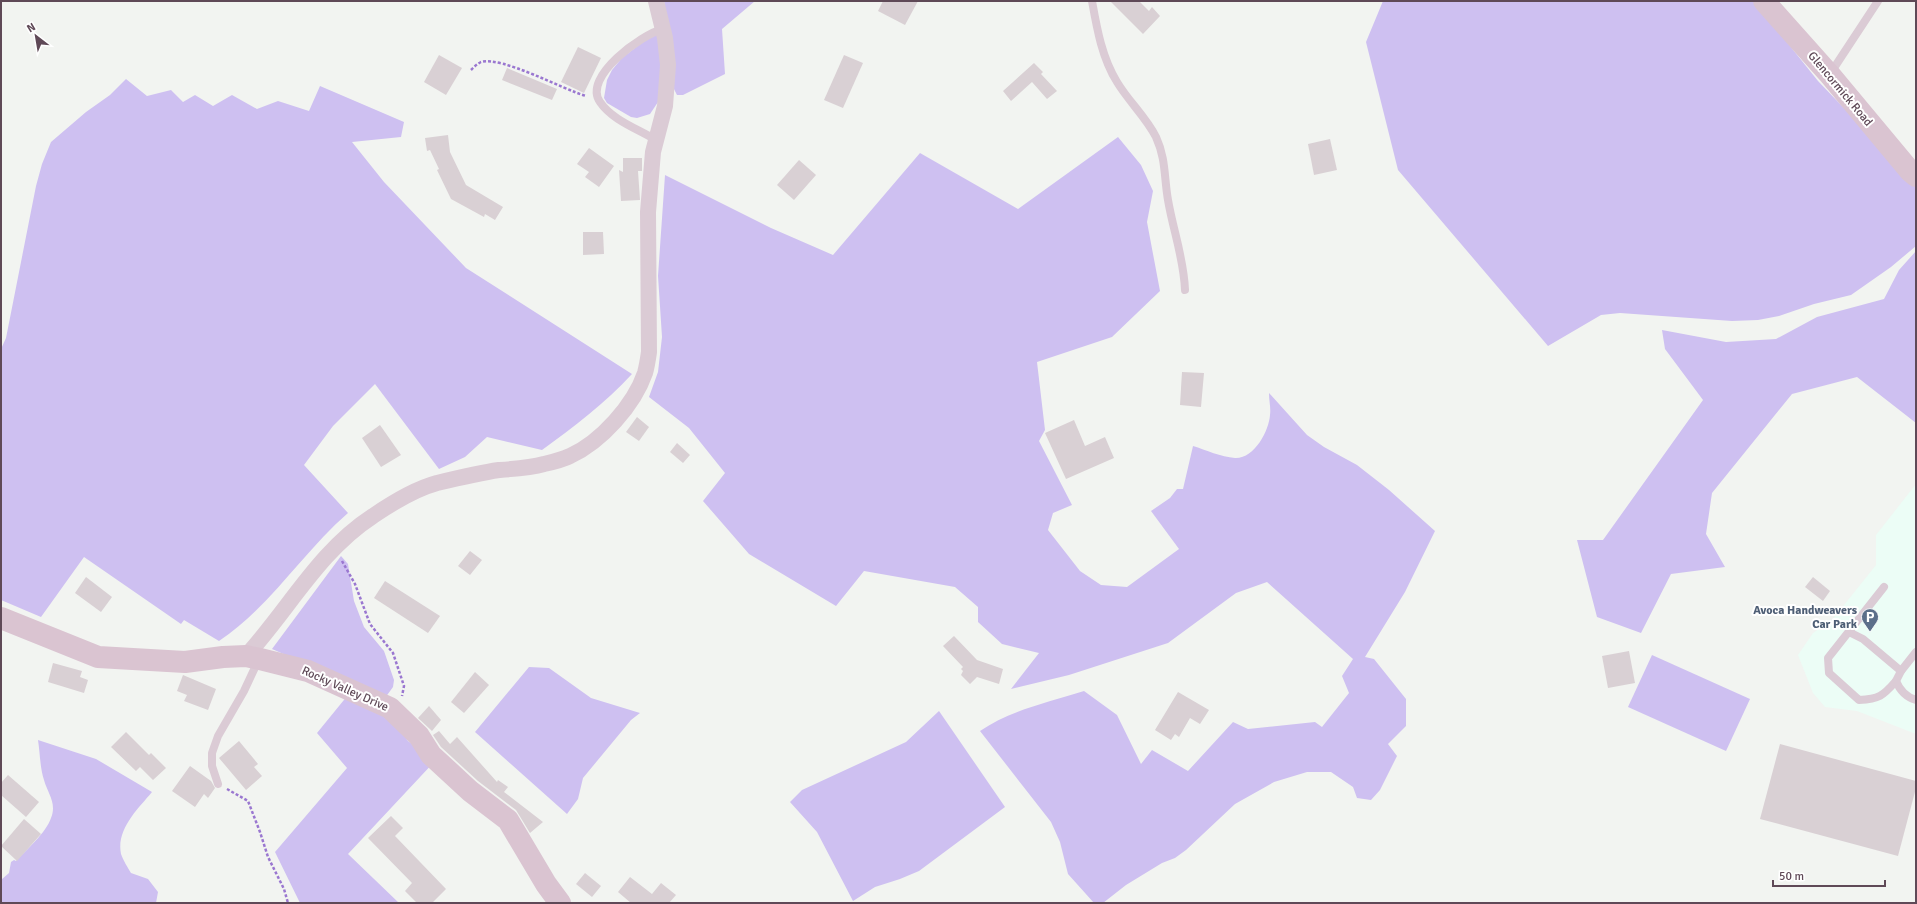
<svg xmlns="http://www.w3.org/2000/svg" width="1917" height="904" font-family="Signika,sans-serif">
	<rect width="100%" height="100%" fill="#f2f4f1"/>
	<polygon fill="#ecfdf6" points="1916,484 1916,734 1857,711 1825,707 1813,693 1798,655 1813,633 1832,620 1876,565 1876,535"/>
	<g fill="#cec0f1">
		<polygon points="664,1 755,1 722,29 725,74 683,95 677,95 674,89"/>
		<polygon points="1383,1 1754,1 1818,81 1916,183 1916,246 1891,267 1851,295 1814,304 1779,316 1758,320 1732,321 1620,313 1601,315 1548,346 1398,170 1366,42"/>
		<polygon points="656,32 662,55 658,102 650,114 637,118 631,117 607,103 604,98 607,80 612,70 622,58"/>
		<path d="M126,79L147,96L171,90L183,102L195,95L213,106L232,95L257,109L278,101L309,111L320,86L404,122L401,137L352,142L384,182L466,268L632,374C605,403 574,427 542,450L487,437L465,457L439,469L375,384L333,426L304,465L348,513C302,553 270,607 219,641L184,620L181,624L84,557L41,617L1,600V349L6,338L36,186L42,164L51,142L86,112L110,95Z"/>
		<path d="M1118,137L1141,165L1153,191L1147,222L1160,291L1112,337L1037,362L1045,430L1039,441L1072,505L1053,513L1048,530L1080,571L1101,585L1127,587L1179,549L1151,511L1170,498L1177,489H1183L1193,446C1206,450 1221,457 1235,458C1254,459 1269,431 1270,415C1271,408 1269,401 1269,393L1307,435L1324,447L1357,465L1389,490L1435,531L1405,592L1365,657L1374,659L1406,699V726L1388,744L1397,756L1380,790L1371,800L1357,798L1353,787L1331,772H1307L1274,782L1235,804L1186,850L1175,858L1162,863L1126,885L1103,903H1094L1068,874L1060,842L1051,822L980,731C1010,710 1050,702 1084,691L1117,715L1141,764L1152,750L1188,771L1233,722L1248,729L1315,722L1322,727L1349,693L1342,676L1353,659L1267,582L1236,593L1168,643L1069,675L1011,689L1039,653L1002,644L978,622V607L955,587L864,571L836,606L749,554L703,501L725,473L689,428L649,397L658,372L662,337L658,276L665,175L771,228L833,255L920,153L1018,209Z"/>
		<polygon points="1916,251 1916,423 1857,377 1792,394 1712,493 1706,534 1725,567 1671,574 1641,633 1597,617 1577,540 1603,540 1703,400 1665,349 1662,330 1726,342 1776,339 1817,317 1884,299 1899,270"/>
		<polygon points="341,556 348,564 354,601 364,627 384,651 394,680 393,687 385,698 272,649"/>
		<polygon points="1652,655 1750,699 1726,751 1628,707"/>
		<polygon points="529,667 549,668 591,698 640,713 631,720 583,778 578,799 567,814 475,732"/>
		<polygon points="348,695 388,713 408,741 435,761 348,854 399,903 300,903 275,852 347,768 317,733"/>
		<polygon points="939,711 1005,807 919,871 900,879 875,887 853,901 817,832 790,802 802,790 906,742"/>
		<path d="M38,740L96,759L152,792C138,809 116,829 121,854C123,860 128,868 131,873L148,879L158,892L156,903H3L1,901V880L9,873L11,862L14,860L16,861C26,850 46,833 51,818C57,803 48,794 44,780C40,768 40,753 38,740Z"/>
	</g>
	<g fill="#d9d0d4">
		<polygon points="883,1 918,1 905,25 878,11"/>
		<polygon points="1110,1 1139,1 1149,11 1152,7 1160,16 1143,34"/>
		<polygon points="578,47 601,58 584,93 561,82"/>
		<polygon points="439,55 462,68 446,95 424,82"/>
		<polygon points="844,55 863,63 843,108 824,100"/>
		<polygon points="1034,63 1043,72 1041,74 1057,91 1047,99 1032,82 1011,101 1003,91"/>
		<polygon points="507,68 557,89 552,100 502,80"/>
		<polygon points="448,135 450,152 466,185 503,207 495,220 485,214 484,217 451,199 437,170 439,169 430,150 427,151 425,138"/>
		<polygon points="1330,139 1337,170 1314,175 1308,144"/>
		<polygon points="589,148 614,166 599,187 585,177 589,172 577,164"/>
		<polygon points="623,158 642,158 642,171 638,171 640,200 621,201 619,170 623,172"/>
		<polygon points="799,160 816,175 794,200 777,185"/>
		<polygon points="583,232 603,232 604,254 583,255"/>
		<polygon points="1182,372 1204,373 1201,407 1180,405"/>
		<polygon points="637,417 649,427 639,441 626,432"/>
		<polygon points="1074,420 1085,446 1105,437 1114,458 1066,479 1045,433"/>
		<polygon points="380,425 401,455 381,467 362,438"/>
		<polygon points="677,443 690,455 683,463 670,452"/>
		<polygon points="470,551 482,560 470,575 458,566"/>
		<polygon points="86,577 112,597 101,612 75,593"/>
		<polygon points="1813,577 1830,591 1823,601 1805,587"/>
		<polygon points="385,581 440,616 428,633 374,598"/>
		<polygon points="954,636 977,660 1003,669 999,684 977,677 970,684 961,675 963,671 961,669 963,667 943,646"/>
		<polygon points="1629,651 1635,683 1608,688 1602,656"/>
		<polygon points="53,663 82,671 80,677 88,680 84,693 48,682"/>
		<polygon points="475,672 489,685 464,713 451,702"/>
		<polygon points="183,675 216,689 208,710 184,701 187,695 177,691"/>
		<polygon points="1178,692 1209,710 1200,724 1190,718 1179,737 1175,734 1171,740 1155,730"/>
		<polygon points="429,706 441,720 432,731 418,718"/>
		<polygon points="439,731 450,744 457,737 497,782 498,780 508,787 504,792 543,822 530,833 516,810 478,781 441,747 433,735"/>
		<polygon points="126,732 149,755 151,753 166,768 153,780 140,767 136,771 111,747"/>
		<polygon points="239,741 258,764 254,767 262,776 246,790 219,758"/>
		<polygon points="1780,744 1916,781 1916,788 1898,856 1760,819"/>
		<polygon points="190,766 211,781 215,788 208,798 204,794 195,807 172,791"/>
		<polygon points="8,775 39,802 26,817 1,795 1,783"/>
		<polygon points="391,816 403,828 395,836 446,889 432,903 417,903 405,891 412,883 368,838"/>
		<polygon points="24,819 41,834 17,861 1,846"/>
		<polygon points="585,873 601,886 592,897 576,884"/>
		<polygon points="630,877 652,894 661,883 676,895 669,903 631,903 618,892"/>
	</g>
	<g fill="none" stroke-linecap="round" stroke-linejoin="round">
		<g stroke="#9a77d0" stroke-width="2.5" stroke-dasharray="3 2" stroke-linecap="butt">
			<path d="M471,70C474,67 477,64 481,62C502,56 562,89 586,96"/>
			<polyline points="342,561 355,584 370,624 393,653 404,686 402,696"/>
			<polyline points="227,789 248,801 260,832 268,857 284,889 288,903"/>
		</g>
		<g stroke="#dbcbd5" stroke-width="8">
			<path d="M1092,1C1097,29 1102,58 1117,82C1129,102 1146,117 1156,137C1166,159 1164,177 1168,200C1173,230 1184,259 1185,290"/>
			<polyline points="1830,74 1878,1"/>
			<path d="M656,140C638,129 612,120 600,102C582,77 642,34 663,29"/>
			<path d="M1884,587L1828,658L1829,673L1859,700C1879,699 1883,696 1896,681"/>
			<polyline points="1849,632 1863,639 1901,671"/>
			<path d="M1916,652L1901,671L1896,681C1900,691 1906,697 1916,700"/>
			<polyline points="218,784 212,766 212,753 218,736 244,691 259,659"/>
		</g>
		<path stroke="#dbcbd5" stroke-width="16" d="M246,656C289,609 319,551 373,516C392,503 415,489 437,483C458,478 479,473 499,470C514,469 530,468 544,464C553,462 562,460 570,456C601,442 634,405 645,373C647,366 648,359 649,352L648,212L653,152L665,106L668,65L665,38L656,1"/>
		<g stroke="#dac4d1" stroke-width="22">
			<polyline points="1764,1 1830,75 1910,171 1916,176"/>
			<polyline points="1,618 98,657 185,662 223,657 246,656 260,659 308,671 390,708 419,736 431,755 470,791 508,820 546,884 560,903"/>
		</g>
	</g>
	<defs>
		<g id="parking-pin" transform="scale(0.9)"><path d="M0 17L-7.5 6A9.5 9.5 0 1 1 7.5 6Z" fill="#5c6f8a" stroke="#fff"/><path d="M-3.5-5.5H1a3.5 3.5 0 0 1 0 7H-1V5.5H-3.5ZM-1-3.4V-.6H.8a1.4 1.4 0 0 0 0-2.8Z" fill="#fff"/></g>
	</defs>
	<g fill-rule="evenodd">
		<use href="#parking-pin" x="1870" y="617"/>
	</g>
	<g text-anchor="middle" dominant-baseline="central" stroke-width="4" stroke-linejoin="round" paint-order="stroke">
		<g font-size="12" fill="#5f4957" stroke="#fff">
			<text transform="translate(1840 89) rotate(50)">Glencormick Road</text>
			<text transform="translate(345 689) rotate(24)">Rocky Valley Drive</text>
		</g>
		<g font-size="12" font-weight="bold" fill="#4e5e75" stroke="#fff" text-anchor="end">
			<text x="1857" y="610">Avoca Handweavers<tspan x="1857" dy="14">Car Park</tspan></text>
		</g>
	</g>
	<rect width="1917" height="904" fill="none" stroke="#5f4957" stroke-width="4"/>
	<g transform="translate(36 36) rotate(329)" stroke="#ffffff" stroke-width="3" paint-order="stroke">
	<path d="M0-3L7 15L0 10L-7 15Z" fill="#5f4957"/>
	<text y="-6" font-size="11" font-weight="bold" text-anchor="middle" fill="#5f4957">N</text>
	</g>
	<path d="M1773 880v6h112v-6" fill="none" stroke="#5f4957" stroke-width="2"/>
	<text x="1779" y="880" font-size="12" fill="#5f4957" stroke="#ffffff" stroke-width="3" paint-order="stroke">50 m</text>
</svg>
